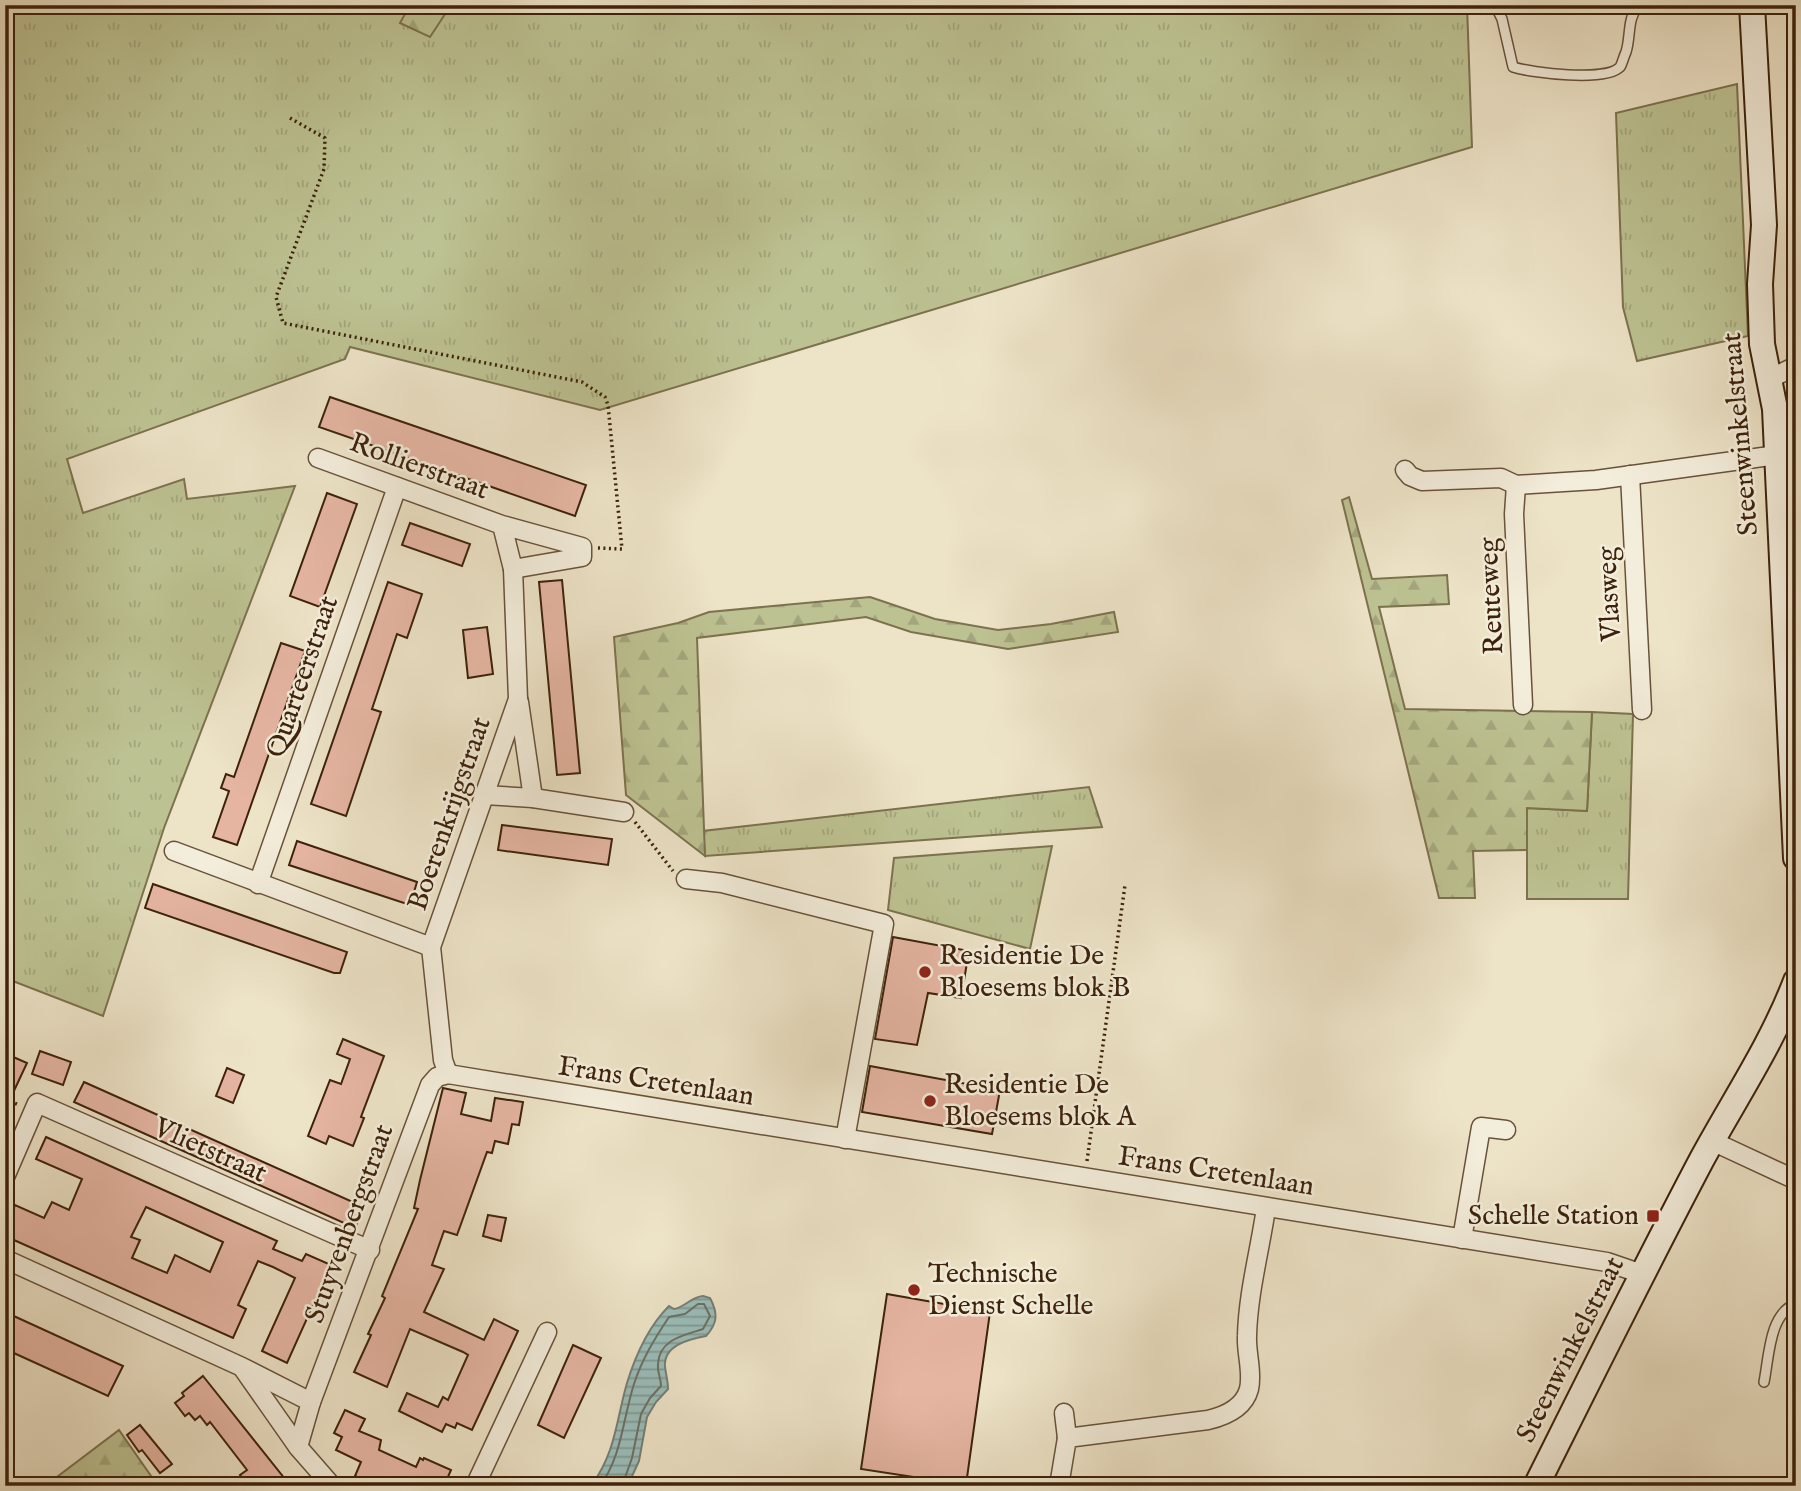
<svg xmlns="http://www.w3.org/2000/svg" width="1801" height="1491" font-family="'IM FELL English',serif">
	<defs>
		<pattern id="grass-tufts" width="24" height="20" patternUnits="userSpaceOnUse" patternTransform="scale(1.75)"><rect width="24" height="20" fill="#bdc292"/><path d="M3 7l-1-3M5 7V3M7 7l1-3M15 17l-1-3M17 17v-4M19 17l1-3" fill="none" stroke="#a3a67d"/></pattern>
		<pattern id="forest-firs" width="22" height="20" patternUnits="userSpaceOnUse" patternTransform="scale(1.75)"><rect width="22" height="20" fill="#bdc292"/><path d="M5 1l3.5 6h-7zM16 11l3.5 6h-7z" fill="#a3a67d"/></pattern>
		<pattern id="water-rules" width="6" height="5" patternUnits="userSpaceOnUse" patternTransform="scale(1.75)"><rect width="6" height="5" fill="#9abdba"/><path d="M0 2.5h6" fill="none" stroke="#7f9995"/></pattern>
	</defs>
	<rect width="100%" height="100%" fill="#ede3c7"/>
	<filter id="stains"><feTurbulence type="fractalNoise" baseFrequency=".00286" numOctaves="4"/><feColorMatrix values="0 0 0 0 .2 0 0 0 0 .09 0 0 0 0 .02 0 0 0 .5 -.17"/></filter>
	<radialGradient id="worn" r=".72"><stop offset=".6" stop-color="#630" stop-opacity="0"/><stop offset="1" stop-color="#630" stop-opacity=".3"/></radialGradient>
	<g fill="url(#grass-tufts)" stroke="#7d724e" stroke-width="2">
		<polygon points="5,5 1467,5 1472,147 600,410 350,347 345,359 67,459 83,513 184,479 187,499 295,486 164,828 103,1016 5,978"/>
		<polygon points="1737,84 1748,336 1637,361 1623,307 1616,113"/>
		<polygon points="1592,712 1633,714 1628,899 1527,899 1527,808 1587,811"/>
		<polygon points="1089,787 1102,827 705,856 703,831"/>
		<polygon points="1052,846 1030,949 888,910 894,858"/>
	</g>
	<g fill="url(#forest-firs)" stroke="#7d724e" stroke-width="2">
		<polygon points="410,5 451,5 430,37 400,23"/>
		<polygon points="1349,497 1372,579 1447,575 1449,604 1379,607 1405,709 1592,712 1587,811 1527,808 1527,850 1473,851 1475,898 1439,898 1342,500"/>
		<polygon points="870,597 935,619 998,630 1051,624 1114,612 1118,632 1008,649 911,632 866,617 697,638 705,856 626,795 614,637 678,623 709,612"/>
		<polygon points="119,1430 158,1486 45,1486"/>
	</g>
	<path fill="url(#water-rules)" stroke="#757f74" stroke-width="2" d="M703,1296L710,1298C718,1313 718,1323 706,1336C690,1339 663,1345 665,1367C666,1375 668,1381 668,1389L656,1402L647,1417L639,1461L628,1485L591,1486C616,1452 616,1421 627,1383C635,1357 649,1326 669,1306L674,1309C685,1307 691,1297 703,1296Z"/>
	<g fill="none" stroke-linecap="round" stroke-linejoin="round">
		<path stroke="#6c7062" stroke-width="2" d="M600,1486C622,1456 623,1418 634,1384C642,1359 655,1338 669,1317L685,1314L698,1304H704L710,1316L703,1329C685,1335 659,1339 658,1364C657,1372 661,1378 661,1386L650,1398L641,1414L632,1458L622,1486"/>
	</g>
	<g fill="#e5b5a2" stroke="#3d220b" stroke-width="2" fill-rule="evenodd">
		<polygon points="330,397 586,485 575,516 319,427"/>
		<polygon points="327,493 357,504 320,607 290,596"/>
		<polygon points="410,523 470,544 462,566 402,545"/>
		<polygon points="562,580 580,773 557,775 539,582"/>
		<polygon points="388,582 422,594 407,638 397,634 372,709 381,712 346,816 311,804"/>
		<polygon points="487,627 493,674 468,678 463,630"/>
		<polygon points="281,643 305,651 237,845 213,837 229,791 221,788 226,774 234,777"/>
		<polygon points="502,825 612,839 608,865 498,850"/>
		<polygon points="297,841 417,882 410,905 289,865"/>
		<polygon points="153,884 347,952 340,973 334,973 145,908"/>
		<polygon points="893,937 969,951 961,998 928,993 917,1045 875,1039"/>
		<polygon points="343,1039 384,1056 361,1117 364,1118 353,1146 329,1136 326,1144 308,1136 330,1080 341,1084 350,1059 337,1054"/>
		<polygon points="40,1051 71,1062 63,1085 32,1074"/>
		<polygon points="11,1056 27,1063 5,1110 5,1068"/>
		<polygon points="870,1066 1000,1090 992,1134 862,1112"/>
		<polygon points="227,1068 244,1075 233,1103 216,1096"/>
		<polygon points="84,1082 364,1207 355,1228 74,1102"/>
		<polygon points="443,1088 466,1093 461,1114 491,1121 495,1098 523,1102 519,1125 512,1124 508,1144 495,1141 492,1153 487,1152 457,1235 444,1231 432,1265 444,1269 424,1312 484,1340 494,1319 518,1331 472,1430 457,1423 455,1428 446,1424 442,1432 399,1411 407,1393 438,1407 443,1397 448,1400 468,1355 463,1352 410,1329 387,1387 354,1372 371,1335 368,1334 385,1298 382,1296 418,1209 414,1208 420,1180"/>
		<path d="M46,1137L277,1241L273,1249L302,1261L306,1254L331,1265L287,1363L262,1351L295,1278L273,1267L258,1261L238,1305L246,1309L233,1338L5,1236V1228L15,1205L44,1218L52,1202L69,1210L82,1179L36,1159ZM146,1207L223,1242L210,1272L175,1255L167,1273L132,1258L140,1240L131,1237Z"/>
		<polygon points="488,1215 506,1218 501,1241 483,1236"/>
		<polygon points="887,1294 990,1312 966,1485 861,1469"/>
		<polygon points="5,1312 123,1366 108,1396 5,1349"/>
		<polygon points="573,1345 601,1358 564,1438 538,1425"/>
		<polygon points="203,1376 285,1479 275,1486 248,1486 240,1475 247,1470 210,1422 207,1425 200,1416 195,1420 189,1413 185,1416 175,1403 184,1396 182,1393"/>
		<polygon points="345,1410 365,1419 359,1431 381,1440 379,1450 416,1467 420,1458 423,1460 424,1458 451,1470 444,1486 376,1486 355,1476 361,1462 336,1450 342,1437 334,1433"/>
		<polygon points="140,1425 172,1464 160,1473 142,1450 139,1452 127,1435"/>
	</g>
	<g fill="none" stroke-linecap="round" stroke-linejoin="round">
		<g stroke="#69523a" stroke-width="12">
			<g id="lane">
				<path d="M1495,5L1502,19L1513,67C1532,73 1606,82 1620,67C1622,64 1624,56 1626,52C1631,36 1627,19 1638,6L1642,5"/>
				<path d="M1764,1382C1769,1358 1769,1313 1796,1304"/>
			</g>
		</g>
		<g stroke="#69523a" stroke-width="21">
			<g id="street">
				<polyline points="1769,379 1796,366"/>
				<polyline points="318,458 502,525 582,547 582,557 513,569 502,525"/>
				<polyline points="1405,470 1410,476 1422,481 1501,478 1516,485 1596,480 1777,455"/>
				<polyline points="1630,475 1642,710"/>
				<polyline points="1516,485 1514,514 1523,705"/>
				<polyline points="519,702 533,798"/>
				<polyline points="484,795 533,798 624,812"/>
				<polyline points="174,851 431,947"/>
				<polyline points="686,879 722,883 884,924 845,1139"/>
				<polyline points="258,884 397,487"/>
				<polyline points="448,1074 443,1060 431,947 518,699 513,569"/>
				<polyline points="1712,1141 1796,1180"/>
				<polyline points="5,1177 37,1103 370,1250"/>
				<polyline points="1462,1239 1481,1127 1506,1130"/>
				<polyline points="5,1259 242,1367 311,1402 298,1447"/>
				<polyline points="244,1370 298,1447 332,1486"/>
				<polyline points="311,1402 430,1085 437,1077 448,1074 1607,1262 1642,1274"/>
				<polyline points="1064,1413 1067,1438"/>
				<polyline points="475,1486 547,1332"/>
				<path d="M1059,1486L1067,1438L1208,1420C1225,1416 1244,1408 1249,1389C1253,1372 1246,1353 1247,1336C1248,1293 1260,1250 1266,1208"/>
			</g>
		</g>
		<g stroke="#3d220b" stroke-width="28">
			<g id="secondary">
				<polyline points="1752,5 1764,225 1760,284 1762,344 1775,409 1796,858"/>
				<path d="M1536,1486C1591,1376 1645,1267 1702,1159C1734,1100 1772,1044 1796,981"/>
			</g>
		</g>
		<g stroke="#3d220b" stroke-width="3.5" stroke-dasharray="2 3.5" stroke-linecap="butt">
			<polyline points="290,118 325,138 324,169 276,297 283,323 582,382 605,397 608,405 622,549 598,548"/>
			<polyline points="635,822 673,871"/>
			<polyline points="5,1099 19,1105"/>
			<polyline points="1087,1161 1125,885"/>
		</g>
		<use href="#lane" stroke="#f3eddb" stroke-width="9"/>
		<use href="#street" stroke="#f3eddb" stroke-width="18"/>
		<use href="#secondary" stroke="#f3eddb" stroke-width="24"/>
	</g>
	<g fill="#8f2418" stroke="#f3eddb" stroke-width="2.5">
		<circle cx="925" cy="972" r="7"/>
		<circle cx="930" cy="1101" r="7"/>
		<rect x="1646" y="1209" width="14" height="14" rx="3.5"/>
		<circle cx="914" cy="1290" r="7"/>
	</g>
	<g text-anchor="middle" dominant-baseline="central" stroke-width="5" stroke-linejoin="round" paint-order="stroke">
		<g font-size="28" fill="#3d220b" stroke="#f3eddb">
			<text transform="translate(1741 434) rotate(-95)">Steenwinkelstraat</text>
			<text transform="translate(419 467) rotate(20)">Rollierstraat</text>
			<text transform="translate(1610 594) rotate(-93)">Vlasweg</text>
			<text transform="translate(1492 596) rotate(-93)">Reuteweg</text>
			<text transform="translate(303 677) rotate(-71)">Quarteerstraat</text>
			<text transform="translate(450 814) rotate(-71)">Boerenkrijgstraat</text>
			<text transform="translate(656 1082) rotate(9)">Frans Cretenlaan</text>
			<text transform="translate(210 1151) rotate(24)">Vlietstraat</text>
			<text transform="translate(1216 1172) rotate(9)">Frans Cretenlaan</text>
			<text transform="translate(350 1224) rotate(-70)">Stuyvenbergstraat</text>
			<text transform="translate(1571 1350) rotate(-63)">Steenwinkelstraat</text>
		</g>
		<g font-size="28" fill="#3d220b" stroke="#f3eddb" text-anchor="start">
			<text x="939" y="956">Residentie De<tspan x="939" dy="32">Bloesems blok B</tspan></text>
			<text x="944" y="1085">Residentie De<tspan x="944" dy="32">Bloesems blok A</tspan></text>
			<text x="1639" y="1216" text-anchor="end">Schelle Station</text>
			<text x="928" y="1274">Technische<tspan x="928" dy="32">Dienst Schelle</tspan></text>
		</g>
	</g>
	<rect width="1801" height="1491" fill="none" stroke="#ede3c7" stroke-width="28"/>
	<rect x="7" y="7" width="1787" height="1477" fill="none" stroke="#3d220b" stroke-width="3.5"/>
	<rect x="14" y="14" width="1773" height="1463" fill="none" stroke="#3d220b" stroke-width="2"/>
	<rect width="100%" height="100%" filter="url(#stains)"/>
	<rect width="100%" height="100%" fill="url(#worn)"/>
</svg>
